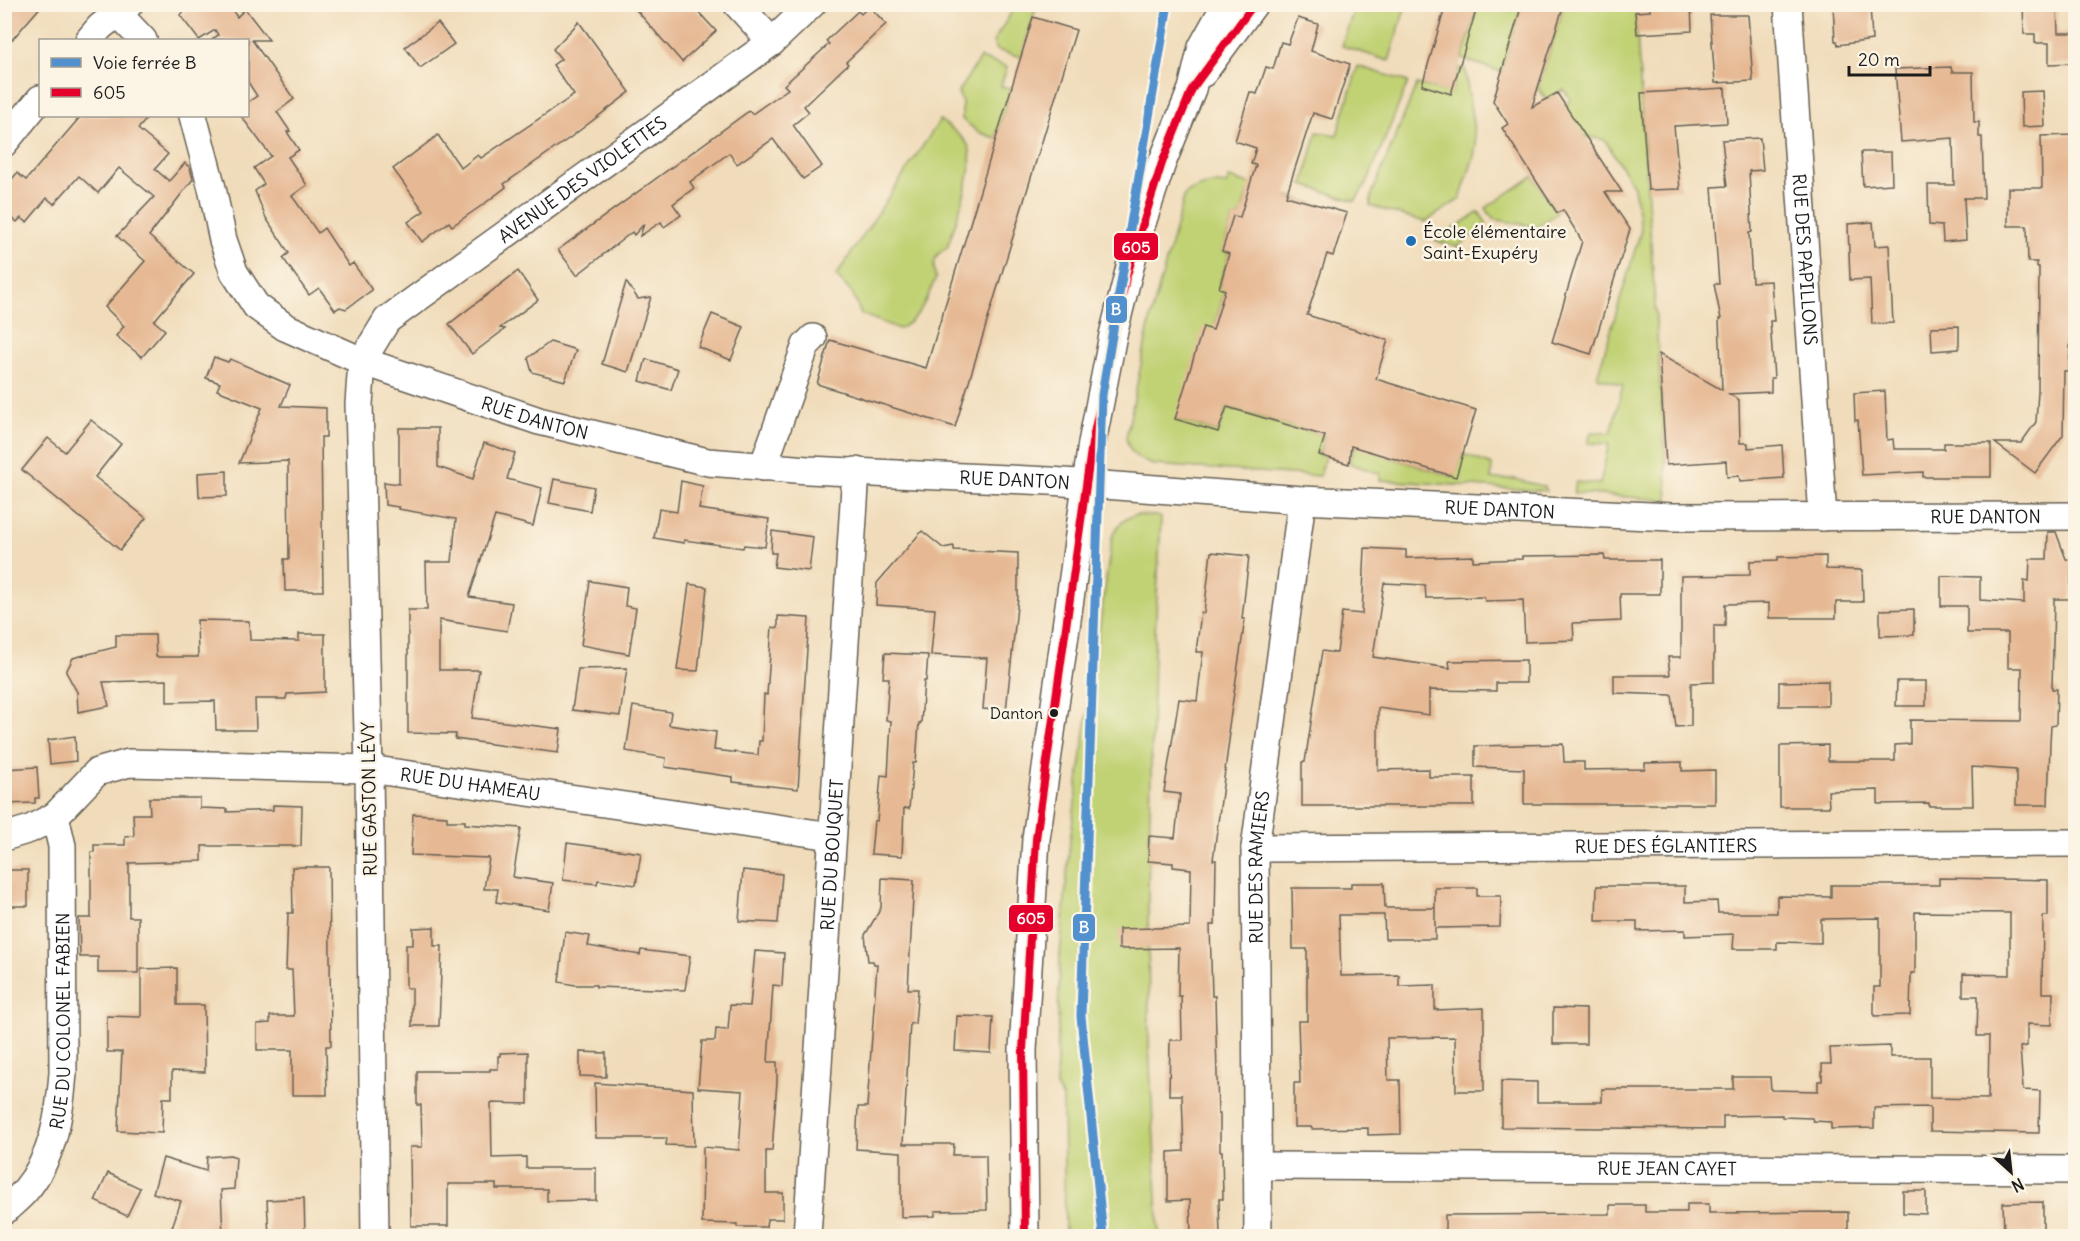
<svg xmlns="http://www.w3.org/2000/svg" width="2080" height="1241" font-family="Delius,sans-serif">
	<rect width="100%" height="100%" fill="#fcf5e5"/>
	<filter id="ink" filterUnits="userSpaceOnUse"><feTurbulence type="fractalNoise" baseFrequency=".0167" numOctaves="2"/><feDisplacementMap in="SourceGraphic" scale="12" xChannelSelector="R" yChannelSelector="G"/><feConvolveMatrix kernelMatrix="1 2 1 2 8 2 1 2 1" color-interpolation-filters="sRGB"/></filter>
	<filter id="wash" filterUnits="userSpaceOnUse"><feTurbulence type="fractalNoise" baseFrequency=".008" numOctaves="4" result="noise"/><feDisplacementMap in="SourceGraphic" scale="24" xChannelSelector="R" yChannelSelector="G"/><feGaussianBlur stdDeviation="1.35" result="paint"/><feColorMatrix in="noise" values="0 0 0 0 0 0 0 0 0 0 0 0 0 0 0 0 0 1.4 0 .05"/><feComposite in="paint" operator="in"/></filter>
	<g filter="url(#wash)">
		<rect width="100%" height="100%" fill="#f0dcba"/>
		<g fill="#c1d274" stroke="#6e7748" stroke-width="1.5">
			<polygon points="1017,4 1037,5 1021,57 997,50 993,42"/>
			<polygon points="1355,5 1406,5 1389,61 1342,46"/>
			<polygon points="1478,5 1522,5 1502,72 1462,59"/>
			<polygon points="1564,5 1635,5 1668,500 1574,493 1576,482 1600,484 1609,444 1588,443 1591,432 1611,433 1623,385 1597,377 1641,230 1634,187 1605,140 1578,135 1565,105 1571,100 1564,90 1546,99 1538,88"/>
			<polygon points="980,58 1007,67 1001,86 1011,89 996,138 978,132 962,119 962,102 958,92"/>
			<polygon points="1358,66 1408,82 1367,183 1355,201 1303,185 1317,132 1337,135"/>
			<polygon points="1459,68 1465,69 1476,145 1474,156 1460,199 1425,222 1370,206 1372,194 1417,84 1451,93"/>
			<path d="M940,120C949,127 962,135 968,145C978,164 954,226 947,248C933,254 932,265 936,278C926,299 921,318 899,329L861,314L852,293L836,276Z"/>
			<polygon points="1533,176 1557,213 1537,227 1493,219 1486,208"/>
			<path d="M1229,178L1318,205L1248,191L1240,217H1233L1222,251L1229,254L1219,287L1225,290L1215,323L1233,329L1175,419L1218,432L1227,407L1325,436L1319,455L1325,457L1320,476L1154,465C1138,460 1130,455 1126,438L1151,316L1185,194C1200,186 1209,182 1226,185Z"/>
			<polygon points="1479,212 1487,224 1457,247 1435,241"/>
			<polygon points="1363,418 1382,455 1455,477 1463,454 1492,465 1491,479 1515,479 1545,487 1547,491 1380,480 1380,474 1349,463"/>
			<path d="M1135,515L1157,516L1161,518L1154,654L1148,891L1149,1046L1159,1236H1065L1063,1098L1056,1087L1060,955L1070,840L1112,537C1117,526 1123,519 1135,515Z"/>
		</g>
		<g id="blocks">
			<g fill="#e6b994">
				<polygon points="4,4 43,4 4,49"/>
				<polygon points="195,4 228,4 237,17 245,9 269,40 252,40 294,99 277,112 290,131 287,132 299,150 288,157 307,185 292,196 318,233 324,228 349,266 353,263 372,290 346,309 340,307 335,310 319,288 309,295 283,258 289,253 266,218 255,191 264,184 254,168 271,156 241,116 248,116 248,102 257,96 248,82 248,40 212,40 218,35 215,30 199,40 180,15"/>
				<polygon points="631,4 691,4 716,31 682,62"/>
				<polygon points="1446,4 1478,4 1451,94 1422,85"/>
				<polygon points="1522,4 1564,4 1532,107 1557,93 1622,192 1605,192 1630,229 1591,354 1552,342 1582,241 1563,210 1557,213 1502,128 1508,124 1493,101"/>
				<polygon points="1650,4 1691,4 1692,31 1637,34 1635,12 1650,11"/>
				<polygon points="1833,4 1870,4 1872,40 1838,45 1837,41 1835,41"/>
				<polygon points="2023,4 2053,4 2053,6 2057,6 2058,33 2076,33 2076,63 2049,64 2049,43 2035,43 2035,34 2024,34"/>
				<polygon points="869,6 886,24 846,62 848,64 804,106 809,112 793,125 822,166 803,179 773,139 737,164 729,153 690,182 694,188 673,204 681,215 664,227 661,222 640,236 644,224 634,235 632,232 577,275 558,250 749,111 752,114 788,89 784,85 829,44 826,41 858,11 861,14"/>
				<polygon points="1710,15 1748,15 1753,81 1715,83"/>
				<polygon points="1033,17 1076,30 955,427 817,384 830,340 926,368"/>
				<polygon points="1298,18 1318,24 1311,51 1350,64 1332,119 1313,113 1286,196 1347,213 1333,256 1327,254 1307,315 1388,340 1376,379 1476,410 1456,477 1351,446 1349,464 1319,455 1325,436 1227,407 1218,432 1175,419 1203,327 1213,330 1225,290 1219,288 1229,254 1222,251 1233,216 1240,217 1256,165 1251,164 1256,148 1235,141 1250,92 1257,94 1266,67 1273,69 1281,42 1288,44"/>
				<polygon points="579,22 630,92 571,137 504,184 506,187 484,204 452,226 449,222 422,242 408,222 424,211 393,169 438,135 461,168 478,155 481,158 574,95 553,65 561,59 553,49"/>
				<polygon points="438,23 454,44 420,68 405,47"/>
				<polygon points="1951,67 1952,72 1973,72 1974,122 1979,122 1979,137 1982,137 1984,198 1964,198 1966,240 1943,242 1942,226 1929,225 1928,185 1954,185 1953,138 1901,142 1895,69"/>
				<polygon points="1725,88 1727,123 1674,126 1680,189 1648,190 1641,93"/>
				<polygon points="2043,91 2045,126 2022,127 2021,92"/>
				<polygon points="81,116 149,116 138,129 168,154 155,169 169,181 185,163 190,168 193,179 149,236 194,274 154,321 165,330 142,357 116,336 124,326 105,307 145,261 117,236 154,197 119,168 98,193 79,176 54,204 47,198 27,222 21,218 17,222 4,211 4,189 17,173 26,180"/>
				<polygon points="2076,135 2074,244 2075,244 2069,371 2064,371 2063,435 2035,473 1995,443 2021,443 2036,422 2038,391 2039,267 2037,267 2037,262 2028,262 2027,226 2008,226 2008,188 2042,188 2041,136"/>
				<polygon points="1760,138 1763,170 1749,171 1752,232 1749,233 1752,282 1771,281 1774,321 1770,321 1774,378 1771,378 1771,392 1729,394 1739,400 1740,443 1748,443 1748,448 1782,445 1784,478 1740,481 1739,476 1727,477 1726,461 1666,465 1659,354 1722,390 1719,319 1721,319 1714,284 1719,284 1712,187 1727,186 1722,140"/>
				<polygon points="1861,152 1891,152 1892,184 1863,186"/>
				<polygon points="1873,222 1875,246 1889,245 1893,323 1872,324 1870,279 1850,280 1848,224"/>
				<polygon points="518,271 538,300 500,328 505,329 472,354 449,324"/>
				<polygon points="626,282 638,299 651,297 628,372 602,364"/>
				<polygon points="712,314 744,327 731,360 698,347"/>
				<polygon points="1959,326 1959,349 1932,351 1931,327"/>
				<polygon points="550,342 576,350 565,381 532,372 528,358"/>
				<polygon points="214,357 228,362 230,359 290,385 281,406 326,408 326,437 321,437 323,591 285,591 284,559 289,559 288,461 239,463 262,408 217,390 220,383 206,378"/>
				<polygon points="646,359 678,369 671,390 640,381"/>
				<polygon points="1885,391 1887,440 1893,439 1894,449 1944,449 1944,443 1991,443 1991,477 1923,477 1923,472 1862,475 1858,420 1855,421 1854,393"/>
				<polygon points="91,420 121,444 95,477 146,518 120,550 22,470 48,438 65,452"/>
				<polygon points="399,428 438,428 438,467 473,479 484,443 515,453 507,479 542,488 533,526 495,516 469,597 512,603 507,631 439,620 439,670 479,670 472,718 561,729 558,753 455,739 456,734 408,733 408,610 427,610 426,562 452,562 456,519 398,509 399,507 385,505 384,482 399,484"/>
				<polygon points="227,471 227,496 199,497 198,473"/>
				<polygon points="554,479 594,487 590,511 549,503"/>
				<polygon points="681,481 703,486 699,509 769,519 765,547 744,545 743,548 684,540 684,543 654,538 659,509 677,512"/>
				<polygon points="772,531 813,537 809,571 774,567 776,553 771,553"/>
				<polygon points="922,531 943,548 954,546 954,550 1018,553 1018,597 1006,711 983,709 987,658 931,655 935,609 876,605 877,583"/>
				<polygon points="2048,532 2056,532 2066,559 2072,560 2070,599 2054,599 2052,689 2057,689 2056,725 2051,726 2050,742 2048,805 2016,805 2016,770 1972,767 1973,806 1929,806 1929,803 1878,804 1878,790 1828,791 1829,807 1780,807 1780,746 1828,745 1828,761 1895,761 1895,745 1910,744 1910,720 2021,721 2022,668 2008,668 2008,633 1967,633 1967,606 1941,606 1941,576 1980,577 1980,600 2024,603 2024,580 2029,581 2030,559 2047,559"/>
				<polygon points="1365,548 1406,550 1406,558 1473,556 1473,561 1522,559 1522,556 1604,555 1605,560 1660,560 1660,594 1620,594 1621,621 1573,623 1574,640 1525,642 1523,600 1485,601 1484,597 1426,598 1425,585 1384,583 1373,657 1450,668 1449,661 1526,660 1526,683 1496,683 1496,691 1429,690 1429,715 1378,708 1378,770 1429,769 1429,777 1474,777 1474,806 1302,806 1302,762 1305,762 1322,651 1337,653 1342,612 1362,614"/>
				<polygon points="1211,552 1249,556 1242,619 1245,619 1228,733 1230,733 1213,860 1216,860 1215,925 1210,925 1212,996 1215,996 1218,1114 1220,1114 1220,1151 1222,1151 1223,1199 1219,1199 1220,1236 1191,1236 1190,1200 1168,1201 1168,1152 1184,1151 1182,1095 1169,1095 1170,1040 1182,1040 1181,996 1178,996 1179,948 1119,949 1119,929 1190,927 1191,869 1173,867 1173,863 1148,861 1149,836 1175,838 1180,794 1164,792 1179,699 1197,701 1203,652 1196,652 1201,613 1204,613"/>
				<polygon points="1826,556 1826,569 1862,570 1863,602 1836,602 1836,618 1769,618 1769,603 1725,604 1725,626 1714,626 1714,682 1691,683 1691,726 1676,727 1672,695 1614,693 1614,675 1670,675 1668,657 1681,657 1681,576 1750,575 1750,561 1778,560 1778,557"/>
				<polygon points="590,581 627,587 625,606 636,608 629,654 581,645"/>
				<polygon points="689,584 707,587 698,671 677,670"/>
				<polygon points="1914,609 1914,635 1880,636 1880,610"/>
				<polygon points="778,616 809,618 798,789 733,782 733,777 665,767 666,758 626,751 633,706 671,712 669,725 716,732 714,750 758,755 759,741 762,741 764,694 767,695 772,627 778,628"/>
				<polygon points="197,620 249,621 250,640 299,641 299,634 325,634 325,692 287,694 286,699 255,699 256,730 216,730 215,701 167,702 167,680 103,682 109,706 78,712 77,692 66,672 73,658 116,647 116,635 155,635 156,657 198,657"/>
				<polygon points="885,653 928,655 926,681 924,681 921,723 919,723 916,763 913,763 909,809 904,808 902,856 871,854 874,821 877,821 881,775 888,776 891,721 886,720 889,678 883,678"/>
				<polygon points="627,668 620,716 572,710 578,669"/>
				<polygon points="1828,681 1828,706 1779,706 1779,682"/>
				<polygon points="1897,681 1926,681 1926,706 1896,706"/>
				<polygon points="75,736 76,761 50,764 48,740"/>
				<polygon points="1563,744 1564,762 1584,762 1584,770 1645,769 1645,763 1682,762 1682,771 1715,770 1715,804 1524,804 1524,769 1475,767 1475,746"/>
				<polygon points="37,767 39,798 35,798 35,803 4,804 4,769"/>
				<polygon points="149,798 200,798 200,808 227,809 227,812 273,810 273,805 302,806 301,846 202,846 202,861 129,863 129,917 138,917 138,973 98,973 98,957 80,957 79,918 91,918 91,852 94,852 94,845 125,845 125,837 134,836 133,814 150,814"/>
				<polygon points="413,814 447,816 447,821 465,821 465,824 521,828 513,877 553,883 549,910 496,902 498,889 484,889 489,858 411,855"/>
				<polygon points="567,843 641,853 636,885 598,880 597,884 563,880"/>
				<polygon points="292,867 329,867 331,1046 326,1046 327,1095 292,1095 292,1050 257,1050 257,1024 270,1023 270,1016 294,1016 292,970 286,970 288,913 293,913"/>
				<rect x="4" y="870" width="24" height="36"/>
				<polygon points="743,870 782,874 778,923 739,921"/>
				<polygon points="882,878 914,880 908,989 918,989 915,1024 910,1023 903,1144 954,1144 953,1155 986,1155 987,1210 935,1211 935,1216 901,1217 901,1152 856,1149 858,1107 867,1107 877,964 874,964 873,961 868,961 865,935 881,908"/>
				<polygon points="1939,878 2048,880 2048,916 2043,916 2042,993 2053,993 2052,1025 2027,1024 2027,1046 2020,1047 2023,1090 2040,1091 2039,1133 1930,1131 1930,1107 1874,1108 1874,1128 1831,1129 1831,1122 1813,1121 1812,1118 1782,1117 1782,1115 1723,1116 1723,1129 1501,1127 1501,1081 1537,1082 1537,1102 1602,1102 1602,1089 1733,1089 1733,1077 1770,1077 1771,1090 1818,1091 1818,1081 1822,1081 1822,1064 1831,1064 1830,1048 1890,1046 1890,1057 1930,1057 1930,1098 1988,1099 1989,1036 1977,1036 1978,996 1963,996 1963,974 2010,975 2010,913 1915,912 1915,973 1911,973 1910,1015 1874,1016 1874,987 1880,987 1880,918 1821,919 1821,943 1777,942 1777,949 1733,949 1734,934 1685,936 1685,930 1637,931 1637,921 1596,921 1597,886 1685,886 1685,902 1717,901 1718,913 1777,913 1777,896 1831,897 1831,885 1939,885"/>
				<polygon points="1351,883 1384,883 1385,908 1435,908 1435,927 1435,888 1477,888 1477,896 1501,896 1500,927 1435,928 1435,939 1385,939 1384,915 1339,915 1341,976 1399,975 1399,986 1435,985 1435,1010 1484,1008 1484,1091 1456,1091 1455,1037 1387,1038 1388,1080 1400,1080 1401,1134 1368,1135 1368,1128 1312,1129 1311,1127 1294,1127 1294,1083 1300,1083 1298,1021 1307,1021 1307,949 1293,949 1292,888 1351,888"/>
				<polygon points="434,927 434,946 442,946 439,1026 412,1026 412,988 406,988 406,945 413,945 413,928"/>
				<polygon points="565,932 590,936 588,946 640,955 641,950 690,956 685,990 596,987 596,985 575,985 559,982"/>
				<polygon points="755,951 784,953 782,986 773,985 768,1062 777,1062 777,1081 772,1151 766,1151 766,1193 783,1193 783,1219 767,1219 766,1227 737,1227 737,1224 702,1223 703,1147 739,1150 743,1091 698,1088 702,1041 715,1041 716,1029 728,1030 730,1005 750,1006"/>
				<polygon points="177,968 177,1005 204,1005 205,1072 172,1071 172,1098 163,1098 162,1133 118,1131 122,1052 107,1052 107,1016 141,1017 141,969"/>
				<polygon points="1553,1008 1586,1009 1586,1044 1553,1044"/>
				<polygon points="957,1016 993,1017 991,1053 955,1051"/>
				<polygon points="528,1052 528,1104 491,1103 492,1158 526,1157 526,1168 596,1168 596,1200 547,1201 547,1189 496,1189 496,1184 448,1184 448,1226 411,1226 410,1147 422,1147 421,1105 417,1105 417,1071 490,1071 490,1069 498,1069 498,1056 500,1056 500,1053"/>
				<polygon points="580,1052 606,1053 606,1077 580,1076"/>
				<polygon points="595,1083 693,1090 694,1146 666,1145 667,1138 596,1138"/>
				<polygon points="230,1155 236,1157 234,1189 221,1190 223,1236 169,1236 181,1201 153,1193 163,1158 206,1171 207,1157"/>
				<polygon points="108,1173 140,1188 127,1216 95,1201"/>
				<polygon points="1903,1191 1926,1191 1926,1214 1903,1213"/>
				<polygon points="304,1198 305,1235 269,1236 267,1200"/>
				<polygon points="2043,1202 2043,1232 2004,1234 2003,1203"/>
				<polygon points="1687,1204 1709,1204 1709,1213 1848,1212 1848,1236 1445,1236 1445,1215 1610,1214 1610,1205 1645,1205 1645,1212 1687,1212"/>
			</g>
		</g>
	</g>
	<g filter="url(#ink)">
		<use href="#blocks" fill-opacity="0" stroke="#665f53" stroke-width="1.5"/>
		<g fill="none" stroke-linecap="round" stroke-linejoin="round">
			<g stroke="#665f53" stroke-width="30">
				<g id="minor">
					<polyline points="109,4 143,40"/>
					<polyline points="737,4 772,42"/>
					<path id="s1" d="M1788,4L1823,517"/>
					<polyline points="89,40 100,27 129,4"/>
					<polyline points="1203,73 1254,4"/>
					<path id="s2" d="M193,116L212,188L223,240L234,272L256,306L285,327L362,361L539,421L708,462L808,470L1050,481L1302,500L1672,517L2076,516"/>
					<polyline points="4,143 40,99"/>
					<polyline points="763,467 806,345 813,338"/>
					<path id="s3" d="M4,837L30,829L55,816L97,772L129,763L369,769L832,836"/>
					<path id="s4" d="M1255,848L2076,843"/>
					<path id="s5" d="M1257,1166L2076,1170"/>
					<path id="s6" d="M4,1211C11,1204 19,1198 25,1191C53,1158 60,1115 63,1073L62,846L55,816"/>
					<path id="s7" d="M375,1236L369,769L359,404L362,361L387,320L772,42L812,4"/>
					<path id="s8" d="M807,1236L856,471"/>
					<polyline points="1025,1236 1023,1050 1036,839 1092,443 1113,335 1138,235 1162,163 1192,89 1202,47 1226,4"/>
					<path id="s9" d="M1258,1236L1255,848L1302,500"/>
				</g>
			</g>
			<use href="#minor" stroke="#fff" stroke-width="27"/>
			<g stroke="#fcf5e5" stroke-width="12">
				<polyline id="bus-1" points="1025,1236 1023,1050 1036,839 1092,443 1126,278 1162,163 1192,89 1254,4"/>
			</g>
			<use href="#bus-1" stroke="#e4002b" stroke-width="8"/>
			<g stroke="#fcf5e5" stroke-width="14">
				<polyline id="rail-1" points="1103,1236 1081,1016 1102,395 1168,4"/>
			</g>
			<use href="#rail-1" stroke="#5291ce" stroke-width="9"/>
		</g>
	</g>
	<circle fill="#1f6fb2" stroke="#fcf5e5" stroke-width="2" cx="1411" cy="241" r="6"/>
	<circle fill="#1c1c1c" stroke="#fcf5e5" stroke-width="2" cx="1054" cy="713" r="5"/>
	<g text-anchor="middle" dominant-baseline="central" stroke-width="5" stroke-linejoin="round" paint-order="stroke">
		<g font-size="16" fill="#1c1c1c" stroke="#fcf5e5" text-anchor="end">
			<text x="1043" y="713">Danton</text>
		</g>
		<g font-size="18" fill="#1c1c1c" stroke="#fcf5e5">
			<text stroke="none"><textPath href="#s7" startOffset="1164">AVENUE DES VIOLETTES</textPath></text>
			<text stroke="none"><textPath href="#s1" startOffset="256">RUE DES PAPILLONS</textPath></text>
			<text stroke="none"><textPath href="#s2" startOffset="504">RUE DANTON</textPath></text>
			<text stroke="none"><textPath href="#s2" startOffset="990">RUE DANTON</textPath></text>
			<text stroke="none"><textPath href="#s2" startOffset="1476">RUE DANTON</textPath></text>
			<text stroke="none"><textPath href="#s2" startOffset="1962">RUE DANTON</textPath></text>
			<text stroke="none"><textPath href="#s3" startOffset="492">RUE DU HAMEAU</textPath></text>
			<text transform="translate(369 799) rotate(-91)">RUE GASTON LÉVY</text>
			<text stroke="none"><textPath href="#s4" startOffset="411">RUE DES ÉGLANTIERS</textPath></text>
			<text stroke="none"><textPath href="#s8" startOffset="382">RUE DU BOUQUET</textPath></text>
			<text stroke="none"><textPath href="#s9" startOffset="369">RUE DES RAMIERS</textPath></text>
			<text stroke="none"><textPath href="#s6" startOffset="207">RUE DU COLONEL FABIEN</textPath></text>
			<text stroke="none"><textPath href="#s5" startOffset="410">RUE JEAN CAYET</textPath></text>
		</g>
		<g font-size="18" fill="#1c1c1c" stroke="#fcf5e5" text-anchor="start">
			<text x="1423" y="231">École élémentaire<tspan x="1423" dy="21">Saint-Exupéry</tspan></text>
		</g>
	</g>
	<g stroke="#fcf5e5" stroke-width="2">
		<rect x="1113" y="232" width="46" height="29" rx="6" fill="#e4002b"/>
		<rect x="1105" y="295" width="23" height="29" rx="6" fill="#5291ce"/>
		<rect x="1008" y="904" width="46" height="29" rx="6" fill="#e4002b"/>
		<rect x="1072" y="913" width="24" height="29" rx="6" fill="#5291ce"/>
	</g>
	<g font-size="16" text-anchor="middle" font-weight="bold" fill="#fff">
		<text x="1136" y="253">605</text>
		<text x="1116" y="315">B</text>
		<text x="1031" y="924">605</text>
		<text x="1084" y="933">B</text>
	</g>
	<rect width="2080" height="1241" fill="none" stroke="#fcf5e5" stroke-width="24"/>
	<rect x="39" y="39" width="210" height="78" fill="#fcf5e5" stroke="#a29e95" stroke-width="1.5"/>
	<rect x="51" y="58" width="30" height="9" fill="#5291ce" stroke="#a29e95" stroke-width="1.5"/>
	<text x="93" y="69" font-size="18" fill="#1c1c1c">Voie ferrée B</text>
	<rect x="51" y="88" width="30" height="9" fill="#e4002b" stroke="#a29e95" stroke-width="1.5"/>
	<text x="93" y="99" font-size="18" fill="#1c1c1c">605</text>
	<g transform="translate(2011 1172) rotate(153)" stroke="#fcf5e5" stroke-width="4.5" paint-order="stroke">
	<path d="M0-4.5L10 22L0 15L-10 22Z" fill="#1c1c1c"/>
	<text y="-9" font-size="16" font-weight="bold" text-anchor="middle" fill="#1c1c1c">N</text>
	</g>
	<path d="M1849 66v9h81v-9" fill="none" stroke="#1c1c1c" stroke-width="3"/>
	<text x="1858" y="66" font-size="18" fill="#1c1c1c" stroke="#fcf5e5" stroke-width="4.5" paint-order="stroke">20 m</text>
</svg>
